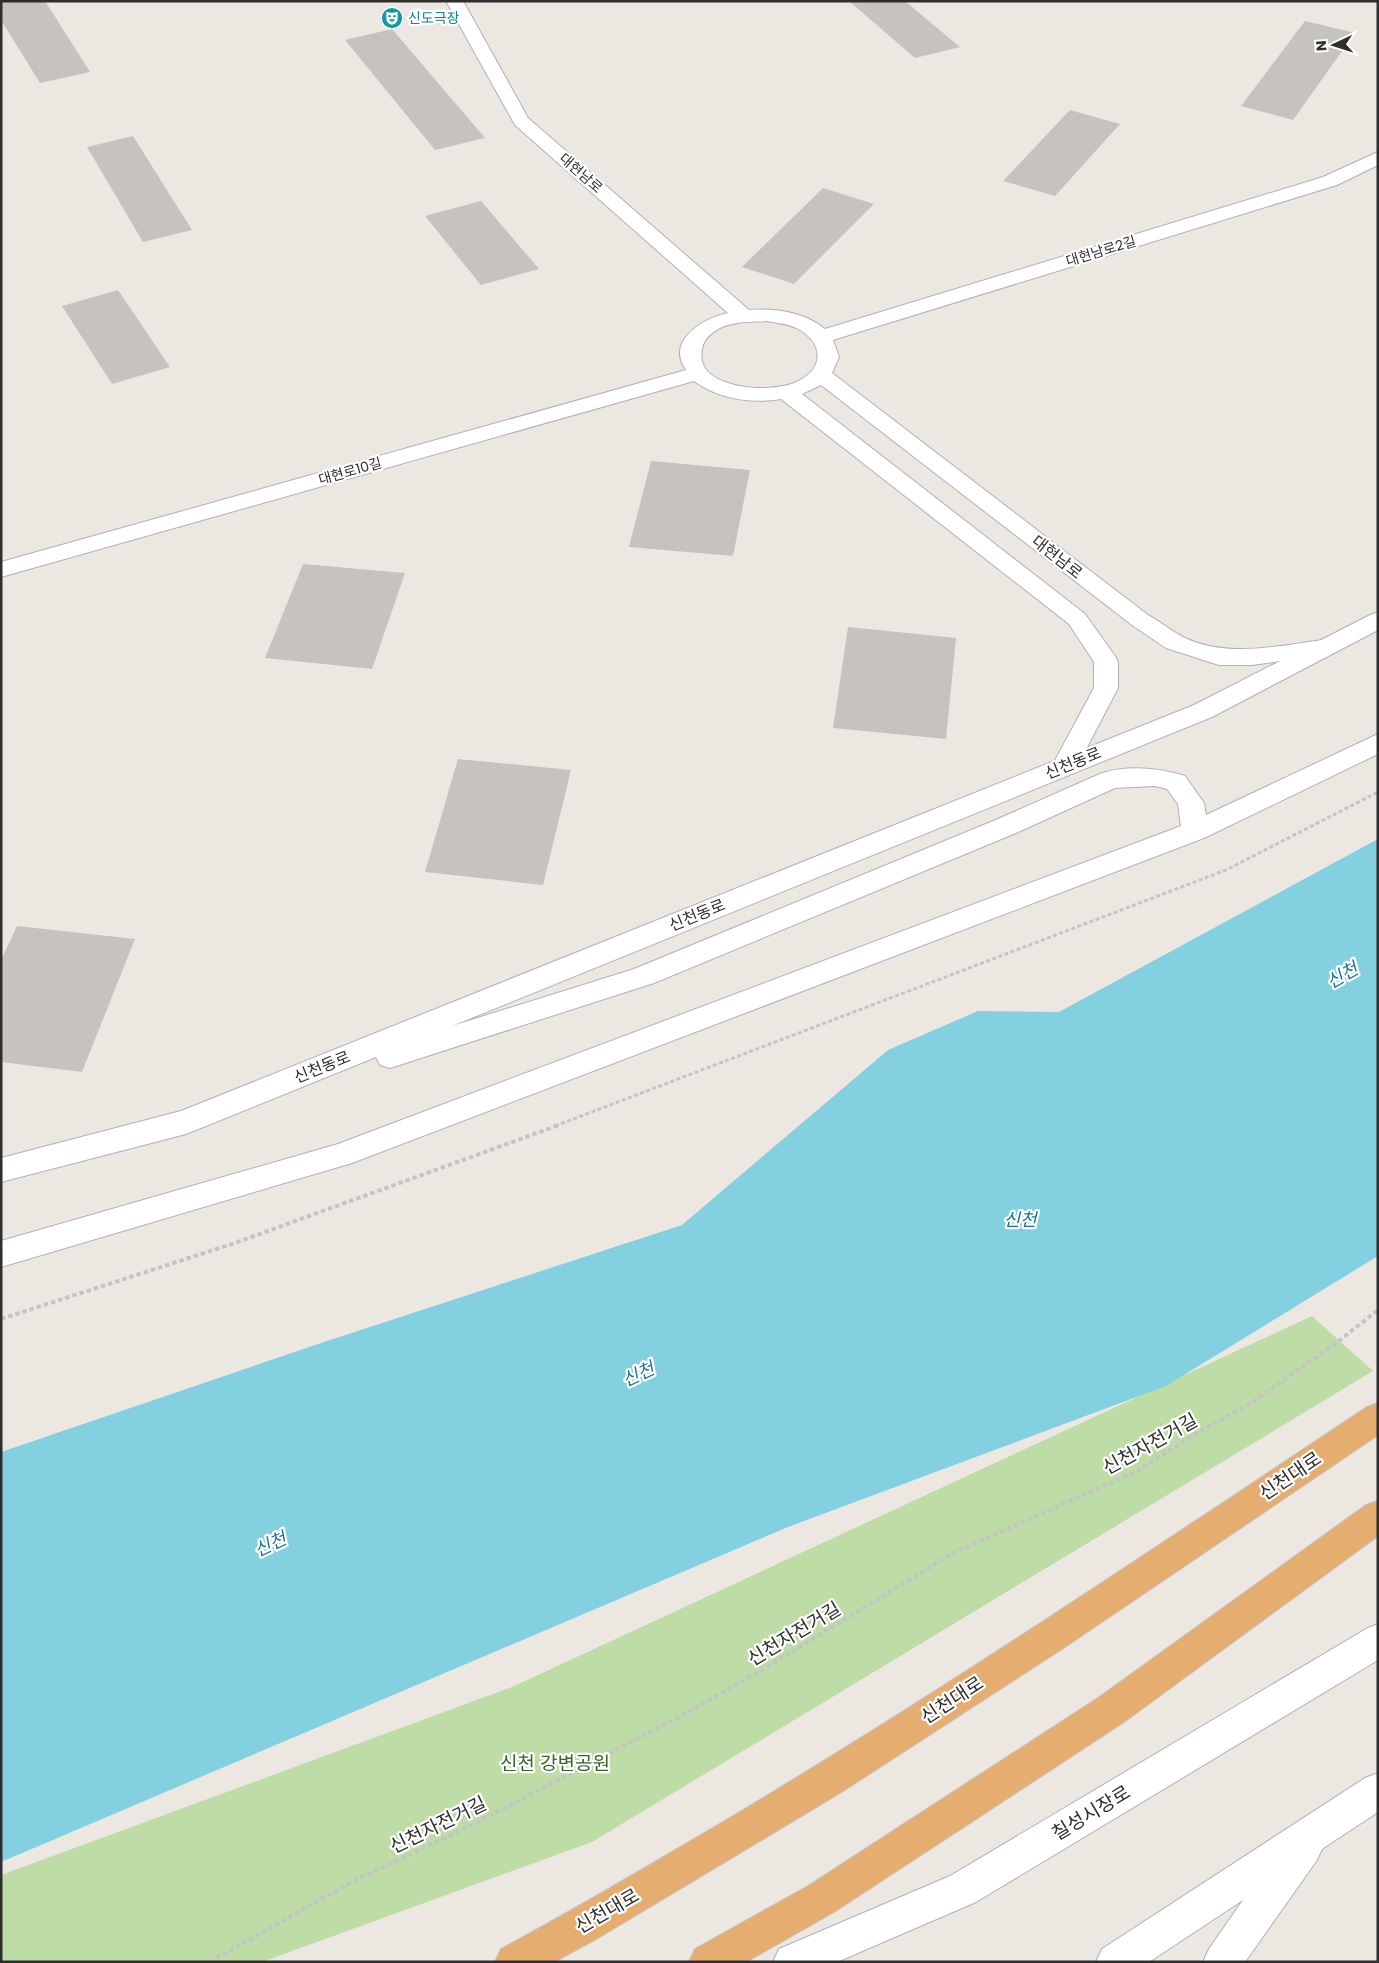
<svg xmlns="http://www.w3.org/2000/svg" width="1379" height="1963" font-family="Poppins,'Noto Sans KR',sans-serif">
	<rect width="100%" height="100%" fill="#ede7e2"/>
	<polygon fill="#bddca6" points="1312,1316 1373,1371 592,1842 262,1962 1,1962 1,1875 512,1687"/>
	<polygon fill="#83d0e1" points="1378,839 1378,1256 1166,1386 788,1527 1,1862 1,1452 324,1342 682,1225 888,1050 978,1011 1059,1012"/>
	<g fill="#c6c2bd">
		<polygon points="1,1 45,1 90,72 40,83 1,20"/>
		<polygon points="849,1 905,1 960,47 915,58"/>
		<polygon points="1305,21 1355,33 1293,120 1241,106"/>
		<polygon points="392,29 485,138 435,150 345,40"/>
		<polygon points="1070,110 1120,124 1055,196 1003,181"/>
		<polygon points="133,136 192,230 143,242 87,147"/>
		<polygon points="823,188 874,204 794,284 742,267"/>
		<polygon points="481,201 539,269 481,285 425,216"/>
		<polygon points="118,290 170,367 112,384 62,306"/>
		<polygon points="651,461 750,470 733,556 629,547"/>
		<polygon points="303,564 405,573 372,669 265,658"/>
		<polygon points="848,627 956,638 946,739 833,728"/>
		<polygon points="458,759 571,770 543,885 425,872"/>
		<polygon points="17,926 135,939 82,1072 1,1062 1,960"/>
	</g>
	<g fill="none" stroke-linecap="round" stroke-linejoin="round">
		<g stroke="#aeb1b8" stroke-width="2">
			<path id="minor" d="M446,1H463L528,118L749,310C775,308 804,312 825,329L1323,177L1378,152V165L1337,185L833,340L839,357L832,373L1148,615C1159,621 1170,630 1181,636C1225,659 1276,646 1323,640L1331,642L1335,648L1331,654L1252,665H1219L1166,648L1132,625L821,385L802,394L1085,614L1115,656L1118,662V688L1074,772L1065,775L1056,772L1052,766L1094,688V662L1069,624L781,399C752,404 718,399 694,381L1,577V562L686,370C665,340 704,318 728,313L515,125ZM767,321C778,323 790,324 800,330C823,344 824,367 800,380C790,386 778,387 767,388C743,389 695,382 702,349C704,338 712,332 722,327C736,321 752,322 767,321Z"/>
		</g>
		<g stroke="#aeb1b8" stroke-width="2">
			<g id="tertiary">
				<polygon points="1378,1624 1378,1660 976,1902 837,1962 773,1962 779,1949 950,1876 1366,1629"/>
				<polygon points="1378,1773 1378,1812 1322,1849 1317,1860 1245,1962 1203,1962 1209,1949 1243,1900 1149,1962 1096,1962 1102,1949 1365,1778"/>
			</g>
		</g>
		<g stroke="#aeb1b8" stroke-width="2">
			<path id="secondary" d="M1378,612V630L1212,717L452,1026L634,969L998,819L1102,773C1129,765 1159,768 1185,776L1204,803L1206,815L1378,734V754L1204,838L352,1163L1,1267V1241L338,1144L1181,826L1178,804L1167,789L1155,786L1115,788L1016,833L654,983L390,1068L380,1065L376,1057L186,1134L1,1182V1158L181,1111L1194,705L1370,615Z"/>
		</g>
		<g stroke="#c4c4c4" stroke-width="2">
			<g id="trunk">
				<path d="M1378,1403V1435L1065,1647L840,1793L598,1938L554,1962H495L501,1949C578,1908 653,1863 728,1819C946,1689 1156,1547 1367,1407Z"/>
				<polygon points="1378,1501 1378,1536 1124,1722 834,1912 746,1962 689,1962 695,1949 808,1886 1098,1698 1366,1505"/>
			</g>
		</g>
		<polyline stroke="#c4c4c4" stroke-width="3" stroke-dasharray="4 2.5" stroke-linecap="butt" points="555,1126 1226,870 1378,792"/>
		<g stroke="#c4c4c4" stroke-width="4" stroke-dasharray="4.5 3" stroke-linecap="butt">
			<polyline points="1,1319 235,1243 559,1125"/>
			<polyline points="210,1962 348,1884 470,1826 694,1709 782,1658 951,1554 1135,1472 1197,1433 1253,1402 1340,1340 1378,1310"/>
		</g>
		<use href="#minor" fill="#fff" fill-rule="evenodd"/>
		<use href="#tertiary" fill="#fff" fill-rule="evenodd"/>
		<use href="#secondary" fill="#fff" fill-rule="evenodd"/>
		<use href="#trunk" fill="#e6ad70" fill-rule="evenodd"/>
	</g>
	<defs>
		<g id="theatre-disc" transform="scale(1.125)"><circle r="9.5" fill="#0f9aa8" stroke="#fff"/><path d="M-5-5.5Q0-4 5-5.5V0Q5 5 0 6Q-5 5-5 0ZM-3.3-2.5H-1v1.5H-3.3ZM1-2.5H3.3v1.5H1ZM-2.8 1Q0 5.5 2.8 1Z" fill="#fff"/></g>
	</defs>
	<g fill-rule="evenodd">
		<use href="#theatre-disc" x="392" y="18"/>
	</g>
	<g text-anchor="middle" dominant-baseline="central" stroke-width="4.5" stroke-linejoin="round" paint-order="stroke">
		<g font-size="14" fill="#0d838f" stroke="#fff" text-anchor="start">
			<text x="408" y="18">신도극장</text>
		</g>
		<g font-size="14" fill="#2e2e2e" stroke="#fff">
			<text transform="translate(581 173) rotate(41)">대현남로</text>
			<text transform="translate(1101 251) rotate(-17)">대현남로2길</text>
			<text transform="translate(350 471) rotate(-16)">대현로10길</text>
		</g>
		<g font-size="16" fill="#2e2e2e" stroke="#fff">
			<text transform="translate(1057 557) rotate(38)">대현남로</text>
			<text transform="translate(1073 763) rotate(-22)">신천동로</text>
			<text transform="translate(697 915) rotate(-22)">신천동로</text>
			<text transform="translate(322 1067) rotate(-22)">신천동로</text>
		</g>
		<g font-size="18" font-style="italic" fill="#1e7291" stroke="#fff">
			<text transform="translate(1342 975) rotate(-30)">신천</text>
			<text x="1020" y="1219">신천</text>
			<text transform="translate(638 1374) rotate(-25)">신천</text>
			<text transform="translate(270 1544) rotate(-25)">신천</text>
		</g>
		<g font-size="19" fill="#2e2e2e" stroke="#fff">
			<text transform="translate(1150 1444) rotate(-29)">신천자전거길</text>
			<text transform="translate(1290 1476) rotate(-34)">신천대로</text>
			<text transform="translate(794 1634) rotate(-31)">신천자전거길</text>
			<text transform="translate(952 1700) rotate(-33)">신천대로</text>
			<text transform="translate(1091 1813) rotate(-31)">칠성시장로</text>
			<text transform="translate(438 1825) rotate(-26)">신천자전거길</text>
			<text transform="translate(607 1911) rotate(-30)">신천대로</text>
		</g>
		<g font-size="19" fill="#366425" stroke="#fff">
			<text x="555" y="1763">신천 강변공원</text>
		</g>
	</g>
	<rect width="1379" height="1963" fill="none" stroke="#2e2e2e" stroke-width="5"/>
	<g transform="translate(1334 45) rotate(266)" stroke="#ffffff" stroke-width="4" paint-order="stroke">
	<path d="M0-4L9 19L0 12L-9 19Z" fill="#2e2e2e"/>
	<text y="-8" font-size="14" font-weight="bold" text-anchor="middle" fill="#2e2e2e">N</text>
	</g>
</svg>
